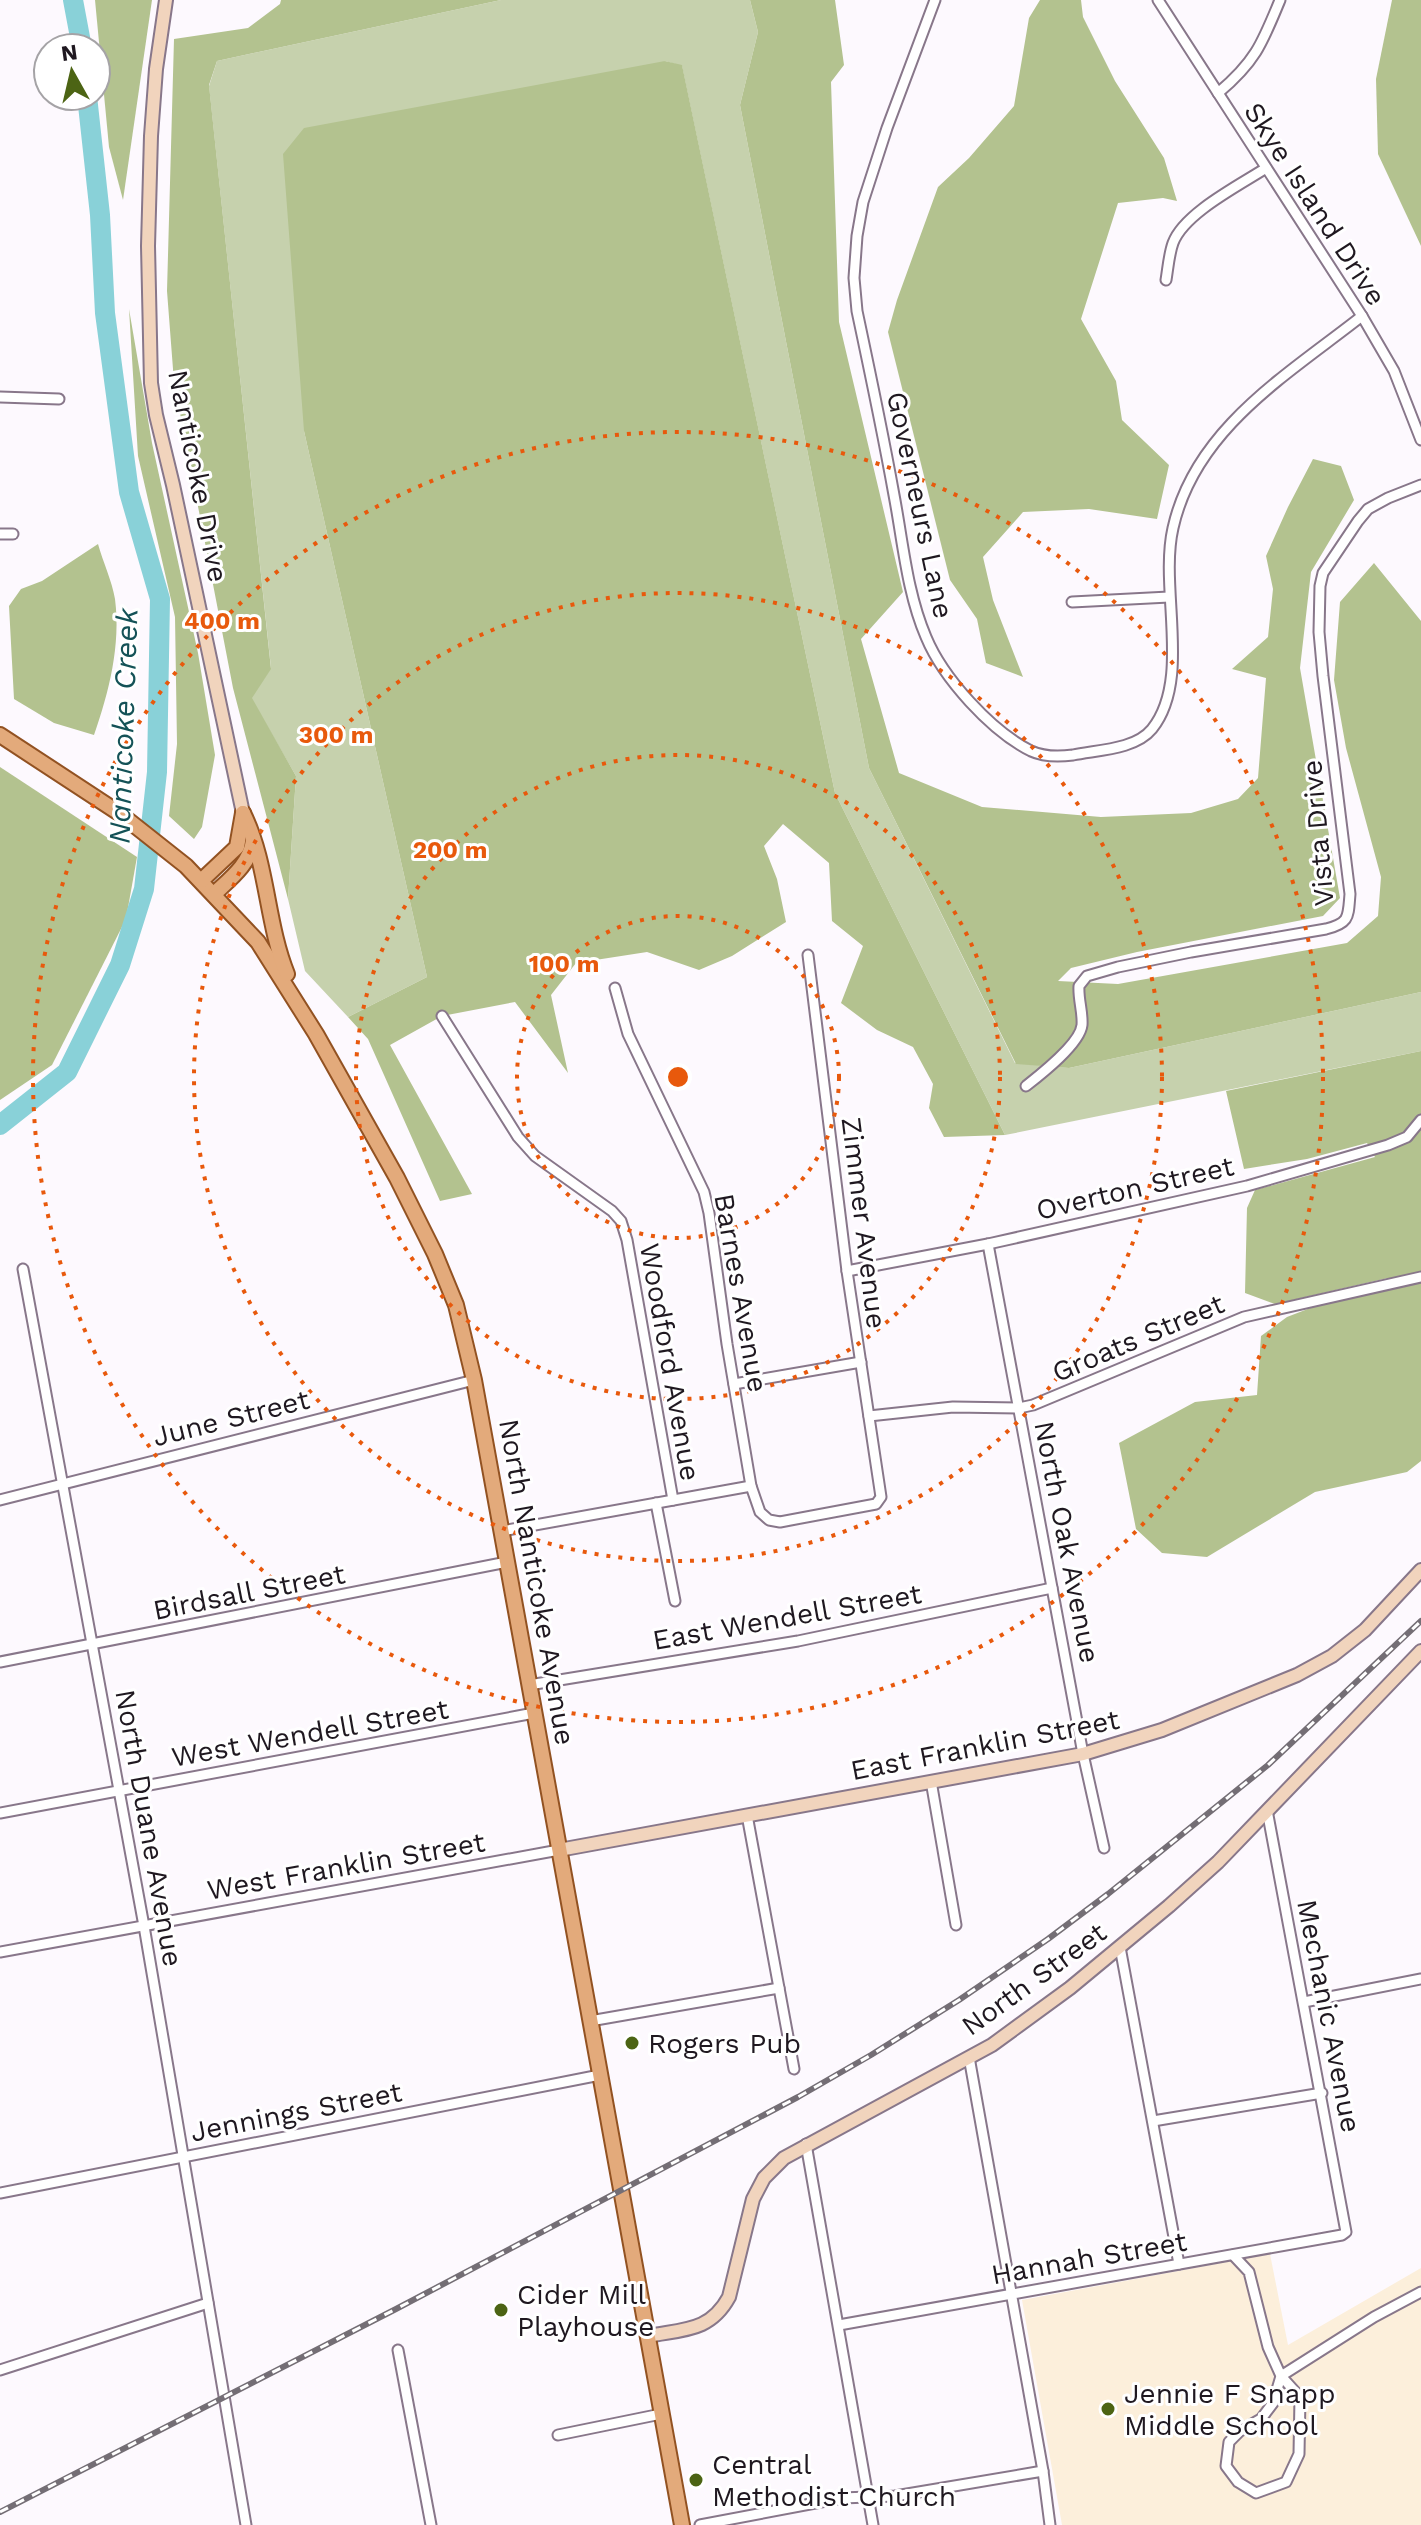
<svg xmlns="http://www.w3.org/2000/svg" width="1421" height="2525" font-family="'Work Sans',sans-serif">
	<rect width="100%" height="100%" fill="#fdf9fe"/>
	<polygon fill="#fcefdb" points="1270,2254 1288,2345 1421,2268 1421,2525 1062,2525 1022,2300"/>
	<polygon fill="#c6d1ad" points="501,0 750,0 758,32 740,105 869,768 1015,1063 1069,1068 1421,992 1421,1051 1005,1135 835,793 682,66 665,61 304,431 427,977 348,1017 305,971 288,899 296,776 251,698 271,668 209,86 217,61"/>
	<g fill="#b3c28f">
		<polygon points="95,0 152,0 123,200 109,147"/>
		<polygon points="281,0 501,0 217,61 209,85 271,669 252,698 296,776 288,899 233,688 174,382 167,291 174,39 248,28 280,4"/>
		<polygon points="750,0 835,0 844,65 831,82 839,322 903,592 861,639 899,773 982,807 1101,817 1191,813 1238,799 1258,778 1266,678 1232,669 1268,637 1273,589 1266,556 1288,507 1313,459 1341,466 1354,500 1311,572 1300,668 1340,898 1323,916 1137,952 1071,968 1058,981 1118,984 1347,943 1378,916 1381,877 1346,748 1334,680 1340,602 1374,563 1421,621 1421,992 1069,1068 1016,1064 869,768 740,105 758,32"/>
		<polygon points="1040,0 1081,0 1083,17 1115,81 1164,158 1177,201 1163,198 1118,203 1081,319 1116,381 1122,420 1169,465 1157,519 1089,509 1023,512 983,557 993,600 1023,677 986,663 977,619 950,580 888,332 897,300 938,187 969,158 1014,106 1029,18"/>
		<polygon points="1392,0 1421,0 1421,246 1378,154 1376,79"/>
		<polygon points="665,61 682,65 835,793 1005,1135 944,1137 929,1108 933,1084 913,1047 877,1030 841,1003 863,946 832,921 829,863 783,824 764,846 777,879 786,922 732,956 699,970 647,952 576,963 551,995 568,1073 515,1002 442,1016 390,1045 472,1194 440,1201 368,1039 348,1017 427,977 304,431 283,154 304,128"/>
		<polygon points="129,309 152,443 198,653 215,755 202,827 194,839 169,816 177,744 175,617 138,456"/>
		<path d="M98,544C103,562 112,581 115,599C121,645 109,692 94,735L54,723L14,699L9,606L21,589L42,581Z"/>
		<polygon points="0,767 137,857 126,919 52,1065 0,1100"/>
		<polygon points="1421,1051 1421,1461 1407,1472 1315,1492 1207,1557 1162,1553 1136,1529 1119,1443 1195,1402 1257,1395 1261,1336 1287,1317 1388,1278 1275,1304 1245,1293 1247,1208 1255,1190 1375,1157 1367,1143 1307,1159 1244,1169 1226,1091"/>
	</g>
	<g fill="none" stroke-linecap="round" stroke-linejoin="round">
		<g stroke="#89d1d8" stroke-width="20">
			<polyline points="73,0 82,48"/>
			<polyline points="0,1125 67,1072 120,965 144,889 157,772 160,599 129,492 105,313 100,215 87,96"/>
		</g>
		<g stroke="#88778a" stroke-width="13">
			<g id="street">
				<path d="M935,0L887,128L863,202L857,236L854,278L857,311C870,372 883,434 894,495C903,542 907,593 926,637C943,678 991,731 1031,751C1044,757 1058,757 1073,755C1096,750 1135,750 1152,729C1192,679 1159,589 1173,528C1195,429 1287,375 1362,316"/>
				<polyline points="1158,0 1362,316 1394,371 1421,440"/>
				<path d="M1218,93C1255,62 1262,44 1280,0"/>
				<path d="M1166,280C1168,268 1169,254 1173,243C1184,213 1240,185 1266,168"/>
				<polyline points="0,397 59,399"/>
				<polyline points="0,534 13,534"/>
				<polyline points="1072,602 1169,597"/>
				<polyline points="615,988 628,1034 704,1192 709,1213 727,1344 751,1486 760,1512 769,1520 780,1522 876,1504 881,1497 847,1271 808,955"/>
				<polyline points="442,1016 518,1137 535,1156 612,1211 621,1221 627,1240 673,1500"/>
				<path d="M1026,1086C1040,1075 1080,1044 1082,1025C1083,1012 1078,999 1079,986L1087,976L1118,967L1191,952L1326,929C1350,923 1348,917 1350,894L1323,676L1319,632L1320,586L1323,573L1358,521L1368,509L1388,498L1421,485"/>
				<polyline points="988,1244 1083,1754 1104,1848"/>
				<polyline points="23,1269 144,1926 246,2525"/>
				<polyline points="847,1271 988,1244 1247,1186 1388,1145 1407,1137 1421,1120"/>
				<polyline points="734,1384 861,1362"/>
				<polyline points="869,1416 953,1407 1019,1408 1033,1405 1244,1317 1421,1277"/>
				<polyline points="0,1500 474,1380"/>
				<polyline points="656,1503 675,1601"/>
				<polyline points="502,1531 751,1486"/>
				<polyline points="0,1662 507,1562"/>
				<polyline points="529,1685 798,1641 1052,1588"/>
				<polyline points="931,1781 956,1925"/>
				<polyline points="0,1813 534,1713"/>
				<polyline points="747,1815 794,2069"/>
				<polyline points="1120,1947 1179,2264"/>
				<polyline points="0,1952 559,1850"/>
				<polyline points="1304,2002 1421,1979"/>
				<polyline points="590,2021 779,1988"/>
				<polyline points="969,2057 1043,2471 1050,2525"/>
				<polyline points="1153,2121 1322,2093"/>
				<polyline points="806,2144 873,2525"/>
				<polyline points="0,2193 600,2075"/>
				<polyline points="1233,2255 1249,2272 1268,2347 1281,2376 1300,2397 1299,2454 1286,2482 1256,2493 1238,2482 1226,2466 1229,2442 1240,2431 1261,2419 1273,2403 1281,2376"/>
				<polyline points="839,2325 1342,2235 1346,2232 1267,1810"/>
				<polyline points="398,2350 431,2525"/>
				<polyline points="0,2370 208,2303"/>
				<polyline points="1281,2376 1374,2317 1421,2292"/>
				<polyline points="558,2435 661,2414"/>
				<polyline points="700,2525 842,2498 895,2496 1043,2471"/>
			</g>
		</g>
		<g stroke="#88778a" stroke-width="16">
			<g id="secondary">
				<polyline points="166,0 156,69 151,136 148,246 151,383 156,415 173,485 243,813"/>
				<polyline points="559,1850 1083,1754 1162,1730 1297,1675 1332,1656 1365,1630 1421,1570"/>
				<path d="M648,2336C683,2329 710,2332 729,2297L753,2199L764,2178L784,2158L992,2045L1070,1988L1169,1906L1218,1862L1421,1651"/>
			</g>
		</g>
		<g stroke="#925222" stroke-width="18">
			<g id="primary">
				<polyline points="0,735 119,813 186,866 258,942 316,1034 397,1178 435,1254 456,1305 474,1380 682,2525"/>
				<path d="M243,813C268,864 266,922 287,974"/>
				<polyline points="202,880 237,847 243,813"/>
				<path d="M214,894C230,879 250,864 253,841"/>
			</g>
		</g>
		<use href="#street" stroke="#fff" stroke-width="9"/>
		<use href="#secondary" stroke="#f1d4bd" stroke-width="12"/>
		<use href="#primary" stroke="#e3aa7b" stroke-width="14"/>
		<g stroke="#746e75" stroke-width="6">
			<polyline id="rail" points="0,2512 396,2309 798,2097 871,2055 959,2000 1048,1939 1108,1894 1268,1765 1421,1621"/>
		</g>
		<use href="#rail" stroke="#fff" stroke-width="3" stroke-dasharray="9" stroke-linecap="butt"/>
	</g>
	<g fill="none" stroke="#e8590c" stroke-width="4" stroke-dasharray="4 8">
		<circle cx="678" cy="1077" r="161"/>
		<circle cx="678" cy="1077" r="322"/>
		<circle cx="678" cy="1077" r="484"/>
		<circle cx="678" cy="1077" r="645"/>
	</g>
	<g fill="#4c6414" stroke="#fff" stroke-width="3">
		<circle cx="632" cy="2043" r="8"/>
		<circle cx="501" cy="2310" r="8"/>
		<circle cx="1108" cy="2409" r="8"/>
		<circle cx="696" cy="2480" r="8"/>
	</g>
	<g text-anchor="middle" dominant-baseline="central" stroke-width="6" stroke-linejoin="round" paint-order="stroke">
		<g font-size="28" fill="#1f1820" stroke="#fff">
			<text transform="translate(1315 204) rotate(57)">Skye Island Drive</text>
			<text transform="translate(198 476) rotate(79)">Nanticoke Drive</text>
			<text transform="translate(920 505) rotate(78)">Governeurs Lane</text>
			<text transform="translate(1318 833) rotate(-95)">Vista Drive</text>
			<text transform="translate(1135 1188) rotate(-13)">Overton Street</text>
			<text transform="translate(864 1223) rotate(83)">Zimmer Avenue</text>
			<text transform="translate(741 1293) rotate(80)">Barnes Avenue</text>
			<text transform="translate(1138 1338) rotate(-23)">Groats Street</text>
			<text transform="translate(670 1362) rotate(80)">Woodford Avenue</text>
			<text transform="translate(231 1418) rotate(-14)">June Street</text>
			<text transform="translate(1067 1542) rotate(79)">North Oak Avenue</text>
			<text transform="translate(537 1582) rotate(80)">North Nanticoke Avenue</text>
			<text transform="translate(249 1592) rotate(-11)">Birdsall Street</text>
			<text transform="translate(787 1617) rotate(-10)">East Wendell Street</text>
			<text transform="translate(310 1733) rotate(-10)">West Wendell Street</text>
			<text transform="translate(985 1745) rotate(-11)">East Franklin Street</text>
			<text transform="translate(149 1828) rotate(80)">North Duane Avenue</text>
			<text transform="translate(346 1866) rotate(-10)">West Franklin Street</text>
			<text transform="translate(1034 1979) rotate(-36)">North Street</text>
			<text transform="translate(1329 2016) rotate(79)">Mechanic Avenue</text>
			<text transform="translate(296 2112) rotate(-11)">Jennings Street</text>
			<text transform="translate(1089 2258) rotate(-10)">Hannah Street</text>
		</g>
		<g font-size="28" fill="#1f1820" stroke="#fff" text-anchor="start">
			<text x="648" y="2043">Rogers Pub</text>
			<text x="517" y="2294">Cider Mill<tspan x="517" dy="32">Playhouse</tspan></text>
			<text x="1124" y="2393">Jennie F Snapp<tspan x="1124" dy="32">Middle School</tspan></text>
			<text x="712" y="2464">Central<tspan x="712" dy="32">Methodist Church</tspan></text>
		</g>
		<g font-size="30" font-style="italic" fill="#145257" stroke="#fff">
			<text transform="translate(123 726) rotate(-88)">Nanticoke Creek</text>
		</g>
	</g>
	<circle cx="678" cy="1077" r="12" fill="#e8590c" stroke="#fff" stroke-width="4"/>
	<g font-size="24" text-anchor="middle" font-weight="bold" fill="#e8590c" stroke="#fff" stroke-width="6" stroke-linejoin="round" paint-order="stroke">
		<text x="222" y="629">400 m</text>
		<text x="336" y="743">300 m</text>
		<text x="450" y="858">200 m</text>
		<text x="564" y="972">100 m</text>
	</g>
	<g transform="translate(72 72) rotate(352)"><circle r="38" fill="#ffffff" stroke="#a5a3a6" stroke-width="2"/>
	<path d="M0-6L14 30L0 20L-14 30Z" fill="#4c6414"/>
	<text y="-12" font-size="22" font-weight="bold" text-anchor="middle" fill="#1f1820">N</text>
	</g>
</svg>
